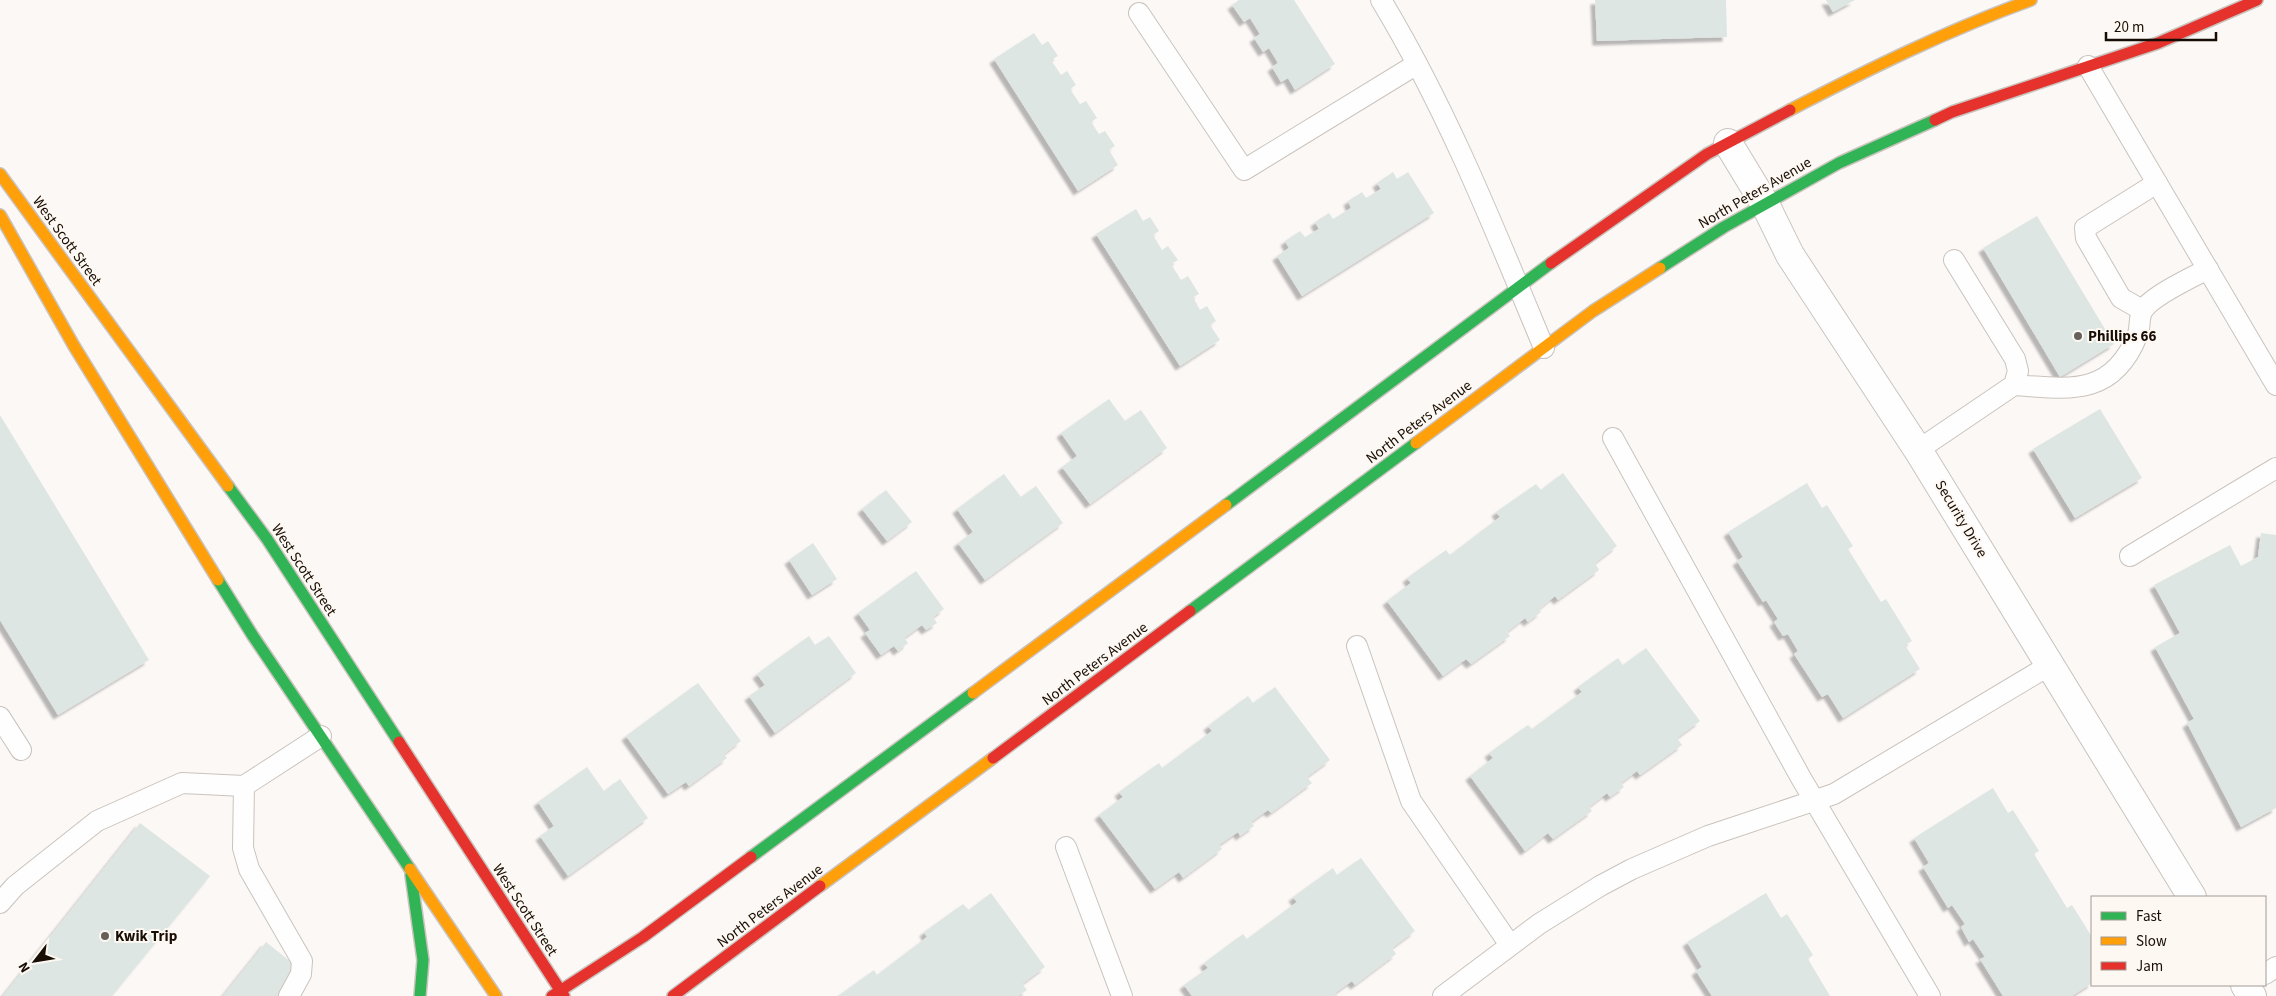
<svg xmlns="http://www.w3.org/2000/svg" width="2276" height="996" font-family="'Source Sans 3',sans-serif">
	<defs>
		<filter id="shadow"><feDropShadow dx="-4.5" dy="4.5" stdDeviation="1" flood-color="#0004"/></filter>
	</defs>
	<rect width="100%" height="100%" fill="#fbf8f6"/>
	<g fill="#dee6e3" filter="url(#shadow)">
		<polygon points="1239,0 1294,0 1335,64 1295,90 1288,78 1281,82 1272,67 1278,63 1269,48 1263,52 1254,38 1260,34 1250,18 1244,22 1232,5"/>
		<polygon points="1595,0 1726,0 1727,37 1597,41"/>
		<polygon points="1826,0 1855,0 1833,12"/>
		<polygon points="1034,33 1042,45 1048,41 1058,56 1051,60 1061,75 1067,71 1076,85 1070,89 1080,104 1086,101 1097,118 1091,122 1099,134 1105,131 1115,146 1109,150 1118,165 1078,191 994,59"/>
		<polygon points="1393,172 1397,179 1408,172 1434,213 1302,296 1277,256 1289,248 1285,241 1300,231 1305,237 1319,229 1315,222 1329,213 1333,219 1351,208 1348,201 1362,192 1366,198 1381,189 1377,183"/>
		<polygon points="1136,209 1143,221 1150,217 1159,231 1153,235 1162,250 1168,246 1178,260 1171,264 1181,280 1188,276 1199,294 1193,297 1200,310 1207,306 1216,321 1210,325 1220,340 1180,366 1096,234"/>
		<polygon points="2037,216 2114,344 2060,377 1983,248"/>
		<polygon points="1109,399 1125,421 1141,410 1167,448 1090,504 1062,467 1077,456 1061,433"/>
		<polygon points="2100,409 2142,478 2075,518 2033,449"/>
		<polygon points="0,415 149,660 58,715 0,620"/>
		<polygon points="1563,473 1617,546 1595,563 1599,570 1558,600 1555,596 1539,609 1541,612 1528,622 1525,618 1507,632 1510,636 1471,664 1466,659 1443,676 1387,601 1411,583 1407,578 1446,550 1450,555 1500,517 1496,512 1536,484 1541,490"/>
		<polygon points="1004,474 1021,497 1036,486 1063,523 985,580 958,543 973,532 957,509"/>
		<polygon points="1807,483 1822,508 1827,505 1853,546 1848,549 1881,602 1886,599 1912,641 1905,645 1920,669 1843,718 1828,694 1822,697 1794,654 1798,651 1788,634 1783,636 1774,622 1778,619 1766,600 1763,602 1737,561 1743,557 1728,532"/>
		<polygon points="886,490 912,522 887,541 862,509"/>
		<polygon points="2261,533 2276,535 2276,808 2241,827 2187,723 2194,719 2155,647 2180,633 2154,585 2230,545 2241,566 2258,557"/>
		<polygon points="813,543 837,579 812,595 789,560"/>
		<polygon points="916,571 944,609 933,617 937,623 926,630 922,625 904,638 908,643 898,651 894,646 881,655 865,633 870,630 858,613"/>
		<polygon points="809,636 815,645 829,636 856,673 775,733 749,696 765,685 757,674"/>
		<polygon points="1646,648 1700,721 1677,738 1682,745 1640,775 1637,771 1621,783 1624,787 1610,797 1607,793 1589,807 1592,811 1553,839 1548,833 1525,851 1470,776 1493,758 1489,753 1528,725 1532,729 1582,692 1578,687 1618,658 1623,665"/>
		<polygon points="698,683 741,741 724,754 727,758 689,786 686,782 668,794 626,736"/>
		<polygon points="1275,687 1330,760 1307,777 1312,783 1271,813 1268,810 1251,822 1254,826 1240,836 1238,832 1219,845 1222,849 1183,878 1179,872 1155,889 1099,815 1123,797 1119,792 1159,763 1162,768 1212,731 1208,726 1248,696 1253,703"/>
		<polygon points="587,767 604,791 620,779 648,818 568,876 540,836 554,826 538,802"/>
		<polygon points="1993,788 2008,813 2013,810 2039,851 2034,854 2067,908 2072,905 2092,937 2092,983 2072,996 2003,996 1980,959 1985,957 1973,939 1969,942 1961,927 1965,924 1952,905 1948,908 1923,867 1929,863 1914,838"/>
		<polygon points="140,823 210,876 112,996 3,996"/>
		<polygon points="1361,858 1415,931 1392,948 1396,954 1355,985 1352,981 1335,993 1338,996 1192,996 1184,985 1208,968 1204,963 1243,934 1247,939 1297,902 1293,897 1333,868 1337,875"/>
		<polygon points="991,893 1045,967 1022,984 1027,990 1018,996 838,996 874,970 877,975 927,937 924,932 963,904 969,910"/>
		<polygon points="1766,893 1781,918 1787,914 1813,955 1808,959 1830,996 1712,996 1696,971 1702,967 1687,942"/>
		<polygon points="266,942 301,970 280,996 223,996"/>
	</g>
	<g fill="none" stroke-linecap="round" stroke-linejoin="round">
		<g stroke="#cac3bd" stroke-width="22">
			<g id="lane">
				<path d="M1381,0C1447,109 1495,230 1544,348"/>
				<polyline points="1139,13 1244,170 1417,64"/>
				<polyline points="2088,66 2276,385"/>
				<polyline points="2142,310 2121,298 2086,238 2085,228 2157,183"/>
				<path d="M2014,385C2069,389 2112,397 2137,336C2141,329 2138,317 2143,310C2152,296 2192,277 2208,269"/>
				<polyline points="1613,438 1801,778 1930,996"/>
				<polyline points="1918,450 2014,385 2018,371 2015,359 1954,260"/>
				<polyline points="2130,556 2276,468"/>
				<polyline points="1357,646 1411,801 1510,945"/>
				<polyline points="0,717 21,750"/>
				<polyline points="244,786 243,848 249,869 302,961 301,974 289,996"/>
				<polyline points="1066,847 1122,996"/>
				<polyline points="0,903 15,886 97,821 182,783 244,786 321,736"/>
				<polyline points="2265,974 2276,967"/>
				<polyline points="1443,996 1539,924 1600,886 1632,869 1708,836 1834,794 2050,665"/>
			</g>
		</g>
		<g stroke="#cac3bd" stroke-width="30">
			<g id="street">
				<polyline points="1728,143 1765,204 1790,255 1918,450 2192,897"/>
				<polyline points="2245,985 2252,996"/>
			</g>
		</g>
		<g stroke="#cac3bd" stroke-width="14">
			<g id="fast">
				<polyline points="1660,268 1724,227 1839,163 1935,120"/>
				<polyline points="228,486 267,539 399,742"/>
				<polyline points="1226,505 1551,263"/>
				<polyline points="218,580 253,636 410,869"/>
				<polyline points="1190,611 1416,443"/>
				<polyline points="751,857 973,693"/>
				<polyline points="411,875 423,960 420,996"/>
			</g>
		</g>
		<g stroke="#cac3bd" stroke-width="14">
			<g id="slow">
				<path d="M1790,110C1869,69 1948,30 2031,0"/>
				<polyline points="0,174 228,486"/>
				<polyline points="0,215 74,346 218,580"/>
				<polyline points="1416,443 1593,311 1660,268"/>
				<polyline points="973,693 1226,505"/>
				<polyline points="410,869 496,996"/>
				<polyline points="820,886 993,758"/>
			</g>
		</g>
		<g stroke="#cac3bd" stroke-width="14">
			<g id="jam">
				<polyline points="1935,120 1952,112 2158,43 2257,0"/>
				<polyline points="1551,263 1707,154 1790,110"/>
				<polyline points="399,742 564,996"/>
				<polyline points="993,758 1190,611"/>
				<polyline points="552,996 643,937 751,857"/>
				<polyline points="673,996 820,886"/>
			</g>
		</g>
		<use href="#lane" stroke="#fefefe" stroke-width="20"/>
		<use href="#street" stroke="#fefefe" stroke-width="28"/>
		<use href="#fast" stroke="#30b455" stroke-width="11"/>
		<use href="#slow" stroke="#ff9f0a" stroke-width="11"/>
		<use href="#jam" stroke="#e5322d" stroke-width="11"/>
	</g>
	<g fill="#675f59" stroke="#fef8f3" stroke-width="2">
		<circle cx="2078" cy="336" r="5"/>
		<circle cx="105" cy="936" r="5"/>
	</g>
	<g text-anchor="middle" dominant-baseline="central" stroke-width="4" stroke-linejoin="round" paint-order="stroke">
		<g font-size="15" fill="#170d05" stroke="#fef8f3">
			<text transform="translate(1755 193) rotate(-30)">North Peters Avenue</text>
			<text transform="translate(67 241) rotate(54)">West Scott Street</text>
			<text transform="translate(1419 422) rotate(-37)">North Peters Avenue</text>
			<text transform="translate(1961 519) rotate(59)">Security Drive</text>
			<text transform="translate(304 570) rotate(57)">West Scott Street</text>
			<text transform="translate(1095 664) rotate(-37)">North Peters Avenue</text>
			<text transform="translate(770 906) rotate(-37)">North Peters Avenue</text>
			<text transform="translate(525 910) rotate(57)">West Scott Street</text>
		</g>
		<g font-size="15" font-weight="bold" fill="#170d05" stroke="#fef8f3" text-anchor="start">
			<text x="2088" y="336">Phillips 66</text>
			<text x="115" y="936">Kwik Trip</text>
		</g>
	</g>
	<rect x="2091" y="896" width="175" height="90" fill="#fef8f3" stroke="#a29a94"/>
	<rect x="2101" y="912" width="25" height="8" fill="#30b455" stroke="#a29a94"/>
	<text x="2136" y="921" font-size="15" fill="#170d05">Fast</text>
	<rect x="2101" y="937" width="25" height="8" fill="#ff9f0a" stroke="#a29a94"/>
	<text x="2136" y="946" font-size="15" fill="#170d05">Slow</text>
	<rect x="2101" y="962" width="25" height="8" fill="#e5322d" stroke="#a29a94"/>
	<text x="2136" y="971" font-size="15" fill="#170d05">Jam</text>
	<g transform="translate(35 961) rotate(239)" stroke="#fef8f3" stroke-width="4" paint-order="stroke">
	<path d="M0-4L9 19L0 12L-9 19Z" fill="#170d05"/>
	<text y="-8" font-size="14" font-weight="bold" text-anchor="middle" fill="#170d05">N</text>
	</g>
	<path d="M2106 32v8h110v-8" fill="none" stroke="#170d05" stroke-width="2.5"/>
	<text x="2114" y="32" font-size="15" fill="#170d05" stroke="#fef8f3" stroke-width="4" paint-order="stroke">20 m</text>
</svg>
